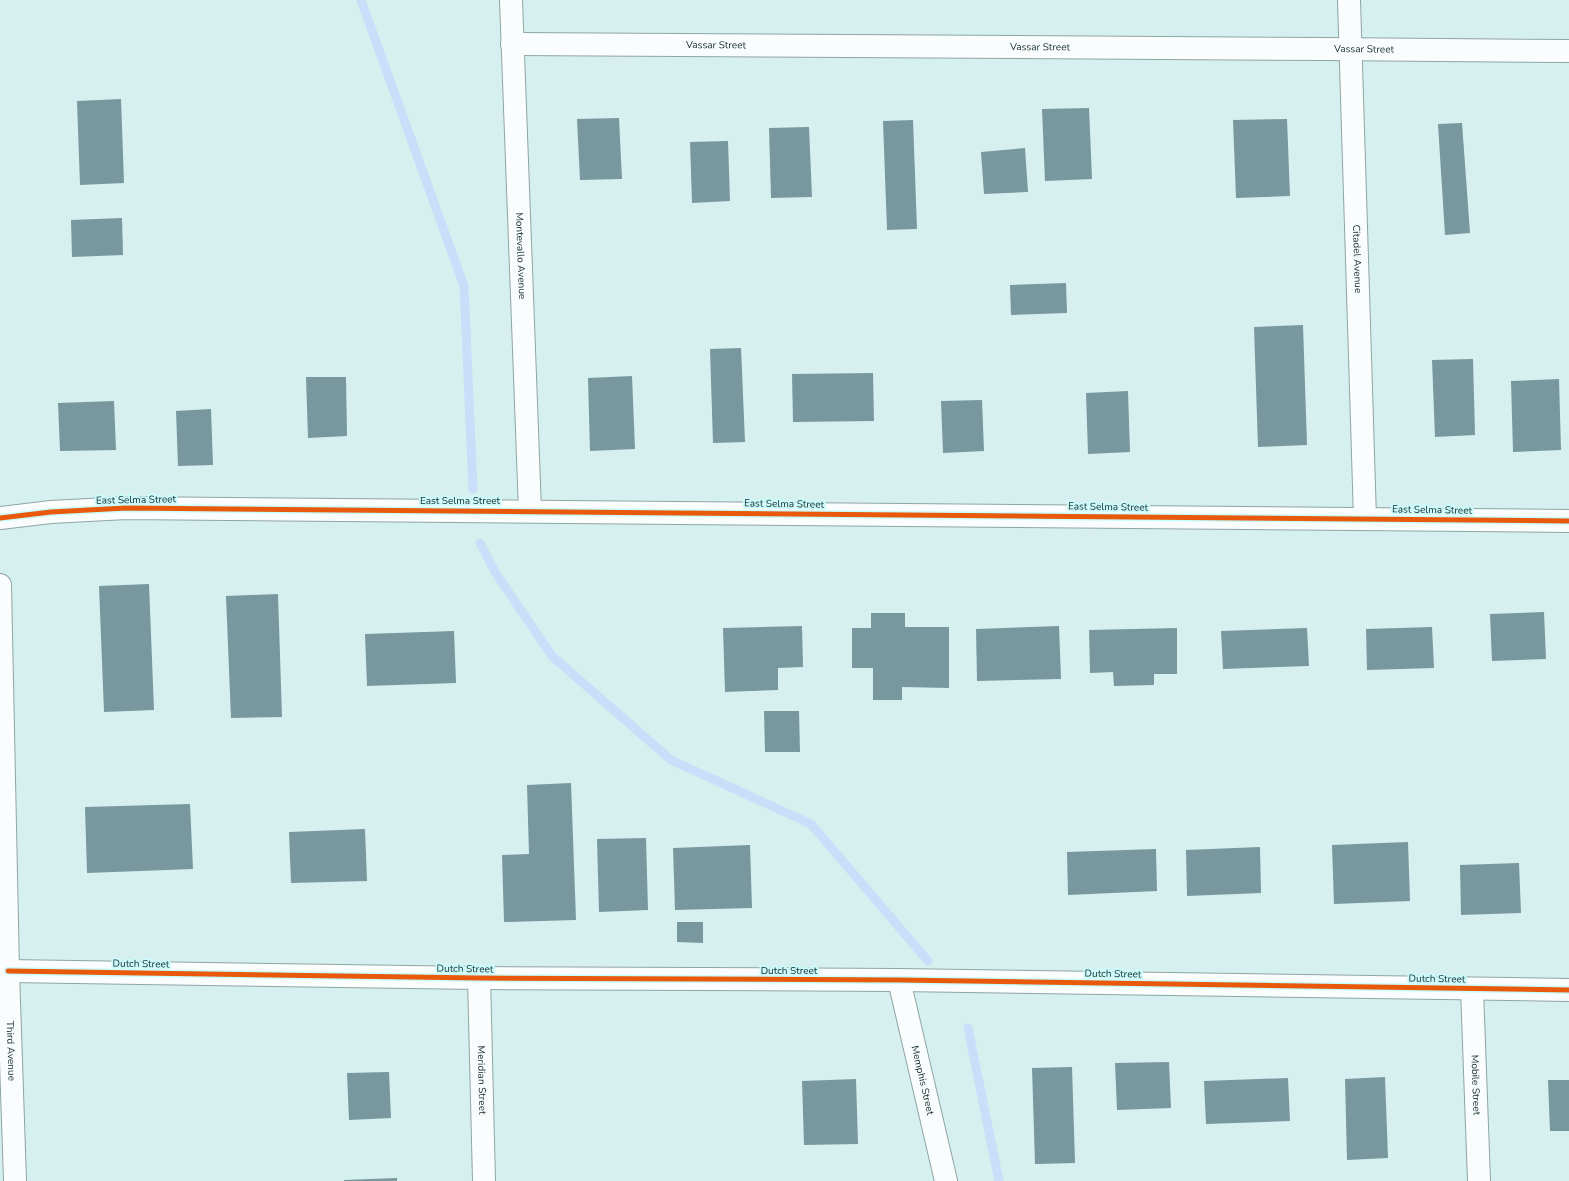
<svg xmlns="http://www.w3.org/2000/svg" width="1569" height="1181" font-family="'Nunito Sans',sans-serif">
	<rect width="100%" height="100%" fill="#d6f0f0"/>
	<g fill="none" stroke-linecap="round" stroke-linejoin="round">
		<g stroke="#c9def9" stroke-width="9">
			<polyline points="361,0 464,286 473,489"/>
			<polyline points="480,543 495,572 552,656 671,760 811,824 928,961"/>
			<polyline points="968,1028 999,1181"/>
		</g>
	</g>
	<g fill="#78979e">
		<polygon points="121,99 124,183 80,185 77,101"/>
		<polygon points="1089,108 1092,179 1045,181 1042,109"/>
		<polygon points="619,118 622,179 580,180 577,119"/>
		<polygon points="1287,119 1290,196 1236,198 1233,120"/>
		<polygon points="913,120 917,229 887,230 883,121"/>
		<polygon points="1462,123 1470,233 1445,235 1438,124"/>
		<polygon points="809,127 812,197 771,198 769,128"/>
		<polygon points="728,141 730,201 692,203 690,142"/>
		<polygon points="1025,148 1028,192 984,194 981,152"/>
		<polygon points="122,218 123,255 72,257 71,220"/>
		<polygon points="1066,283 1067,313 1011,315 1010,285"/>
		<polygon points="1303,325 1307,445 1258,447 1254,327"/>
		<polygon points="741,348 745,442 713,443 710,349"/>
		<polygon points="1473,359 1475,435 1435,437 1432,360"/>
		<polygon points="873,373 874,421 793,422 792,374"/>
		<polygon points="632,376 635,449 590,451 588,378"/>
		<polygon points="306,377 346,377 347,436 308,438"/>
		<polygon points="1559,379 1561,450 1513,452 1511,381"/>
		<polygon points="1128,391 1130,452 1088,454 1086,393"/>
		<polygon points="982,400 984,451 943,453 941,401"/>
		<polygon points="114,401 116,450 60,451 58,403"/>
		<polygon points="211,409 213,465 178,466 176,411"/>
		<polygon points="149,584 154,710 104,712 99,586"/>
		<polygon points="278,594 282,717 231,718 226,596"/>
		<polygon points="1544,612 1546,659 1492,661 1490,614"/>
		<polygon points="871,613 905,613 905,627 949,627 949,688 902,687 902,700 873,700 873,668 852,668 852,628 871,628"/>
		<polygon points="802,626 803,667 778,668 778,690 725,692 723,628"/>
		<polygon points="1059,626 1061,679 977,681 976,629"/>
		<polygon points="1432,627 1434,668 1367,670 1366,629"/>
		<polygon points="1177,628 1177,674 1154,674 1154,685 1114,686 1113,672 1090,673 1089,630"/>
		<polygon points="1307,628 1309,666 1223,669 1221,631"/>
		<polygon points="454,631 456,683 367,686 365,634"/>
		<polygon points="764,711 799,711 800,752 765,752"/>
		<polygon points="571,783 576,920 504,922 502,855 529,854 527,785"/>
		<polygon points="190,804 193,869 87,873 85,807"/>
		<polygon points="365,829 367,881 291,883 289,832"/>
		<polygon points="646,838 648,910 599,912 597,839"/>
		<polygon points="1408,842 1410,901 1334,904 1332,845"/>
		<polygon points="750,845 752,908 675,910 673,848"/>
		<polygon points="1260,847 1261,893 1187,896 1186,850"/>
		<polygon points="1156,849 1157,891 1068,895 1067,852"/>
		<polygon points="1519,863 1521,913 1461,915 1460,865"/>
		<polygon points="677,922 703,922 703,943 677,942"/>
		<polygon points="1169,1062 1171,1108 1117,1110 1115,1063"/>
		<polygon points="1072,1067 1075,1163 1035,1164 1032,1068"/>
		<polygon points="389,1072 391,1118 349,1120 347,1073"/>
		<polygon points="1385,1077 1388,1158 1347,1160 1345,1079"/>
		<polygon points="1288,1078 1290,1121 1206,1124 1204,1081"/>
		<polygon points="856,1079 858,1144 804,1145 802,1081"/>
		<polygon points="1548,1080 1569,1080 1569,1131 1550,1131"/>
		<polygon points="397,1178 397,1181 344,1181 344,1180"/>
	</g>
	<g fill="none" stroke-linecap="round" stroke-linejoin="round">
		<g stroke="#90a4a4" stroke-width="24">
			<g id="minor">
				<path id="s1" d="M511,0L530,511"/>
				<path id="s2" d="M1349,0L1365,519"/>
				<path id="s3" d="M512,44L1327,49L1569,51"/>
				<polyline points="8,971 479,978 899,980 1569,990"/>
				<path id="s4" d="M479,978L484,1181"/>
				<path id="s5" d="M899,980L946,1181"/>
				<path id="s6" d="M1472,989L1479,1181"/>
			</g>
		</g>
		<g stroke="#90a4a4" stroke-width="24">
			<g id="tertiary">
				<polyline points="0,518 51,512 126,508 1569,521"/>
				<path id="s7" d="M0,585L8,971L15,1181"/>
			</g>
		</g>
		<use href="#minor" stroke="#f9fdfd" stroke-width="22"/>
		<use href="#tertiary" stroke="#f9fdfd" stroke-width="22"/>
		<g stroke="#cbfbfb" stroke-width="8">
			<g id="cycleway">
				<polyline points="0,518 51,512 126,508 1569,521"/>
				<polyline points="8,971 479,978 899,980 1569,990"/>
			</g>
		</g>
		<use href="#cycleway" stroke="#e8590c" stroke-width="5"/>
	</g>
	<g text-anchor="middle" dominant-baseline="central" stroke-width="4" stroke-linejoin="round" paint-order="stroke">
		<g font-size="10" fill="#162929" stroke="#cbfbfb">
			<text stroke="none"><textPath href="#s3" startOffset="204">Vassar Street</textPath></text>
			<text stroke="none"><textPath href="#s3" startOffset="528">Vassar Street</textPath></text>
			<text stroke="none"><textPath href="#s3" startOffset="852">Vassar Street</textPath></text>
			<text stroke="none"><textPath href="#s1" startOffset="256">Montevallo Avenue</textPath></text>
			<text stroke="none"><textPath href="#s2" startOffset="259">Citadel Avenue</textPath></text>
			<text transform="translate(136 500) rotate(-1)">East Selma Street</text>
			<text x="460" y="501">East Selma Street</text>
			<text transform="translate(784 504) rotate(1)">East Selma Street</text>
			<text transform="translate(1108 507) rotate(1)">East Selma Street</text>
			<text transform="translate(1432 510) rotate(1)">East Selma Street</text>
			<text transform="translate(141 964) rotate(1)">Dutch Street</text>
			<text transform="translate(465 969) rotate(1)">Dutch Street</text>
			<text x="789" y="971">Dutch Street</text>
			<text transform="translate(1113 974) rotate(1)">Dutch Street</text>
			<text transform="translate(1437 979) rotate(1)">Dutch Street</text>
			<text stroke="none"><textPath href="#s7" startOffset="466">Third Avenue</textPath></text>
			<text stroke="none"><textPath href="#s4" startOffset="102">Meridian Street</textPath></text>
			<text stroke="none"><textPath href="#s5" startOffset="103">Memphis Street</textPath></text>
			<text stroke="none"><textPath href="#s6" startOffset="96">Mobile Street</textPath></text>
		</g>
	</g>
</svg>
